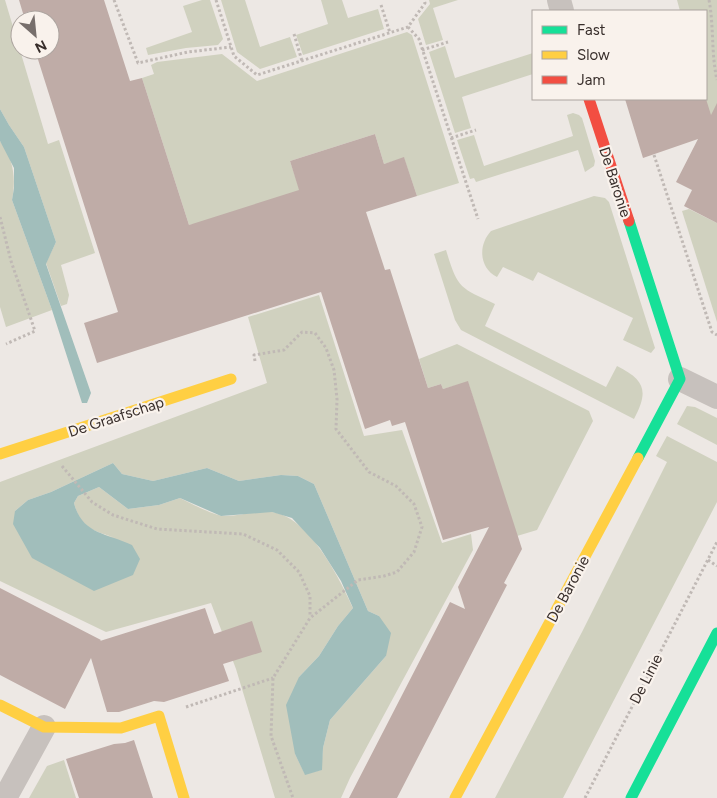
<svg xmlns="http://www.w3.org/2000/svg" width="717" height="798" font-family="Figtree,sans-serif">
	<rect width="100%" height="100%" fill="#ede8e4"/>
	<g fill="#d0d1bf" fill-rule="evenodd">
		<polygon points="0,0 5,0 48,144 59,140 95,253 61,265 69,295 67,304 61,306 46,263 56,242 24,147 9,125 0,109"/>
		<polygon points="202,0 210,0 223,39 218,45 186,48 148,55 146,48 192,32 183,6"/>
		<polygon points="221,0 245,0 260,47 290,37 297,57 260,69 237,52"/>
		<polygon points="321,0 342,0 348,18 378,9 384,29 303,55 296,35 328,24"/>
		<polygon points="429,0 458,0 433,8 443,40 426,45 418,19 430,4"/>
		<polygon points="677,0 717,0 717,138 711,135 702,99 706,99 706,11 680,11"/>
		<polygon points="407,32 412,35 459,183 417,196 404,158 384,164 375,134 290,161 305,206 189,225 142,78 154,74 151,65 157,62 222,54 257,81"/>
		<polygon points="445,46 455,78 533,53 533,74 462,97 471,128 455,133 429,52"/>
		<polygon points="573,113 579,115 582,118 595,161 594,166 585,172 578,150 476,182 474,178 470,179 457,140 474,135 484,166 573,136 567,115"/>
		<path d="M0,141C14,159 16,179 12,200L52,310L6,327L0,307Z"/>
		<path d="M594,196L605,198L609,202L655,348L651,353L623,340L633,318L538,272L533,281L503,267L497,277C479,268 478,245 491,231Z"/>
		<polygon points="689,209 717,223 717,322 682,211"/>
		<path d="M446,250C458,289 459,287 495,304L485,326L606,387L617,366C645,380 649,391 634,419L461,330L455,320L434,254Z"/>
		<path d="M319,295L364,436L402,430L442,543L471,534L473,550L350,778L341,798H275L236,669L211,603L106,632L0,581V482L267,383L248,317ZM113,463L122,474L153,481L207,468L239,481L281,475L298,476L314,484L368,611L379,616L386,656L330,720L323,748L321,770L305,774L295,754L299,677L319,656L338,626L353,608C339,577 309,517 272,512C256,510 239,517 223,516C213,515 190,503 180,498L159,505L128,509L99,487L78,496L74,503C81,529 92,530 116,538L15,511L28,500L51,492Z"/>
		<polygon points="457,344 589,411 593,421 537,530 517,536 468,382 443,389 441,384 428,388 419,359"/>
		<polygon points="687,406 695,407 717,418 717,445 677,424"/>
		<polygon points="667,436 717,462 717,502 563,798 495,798 582,632 667,462 656,456"/>
		<polygon points="64,760 76,798 29,798 47,766"/>
	</g>
	<g fill="#a1bebb">
		<polygon points="0,109 9,125 24,147 56,242 46,264 91,393 87,403 82,403 52,310 12,200 14,188 14,168 0,141"/>
		<path d="M113,463L122,474L153,481L207,468L239,481L281,475L298,476L314,484L368,611L379,616L391,633L386,656L330,720L323,748L322,770L305,775L295,754L286,705L299,677L319,656L338,626L353,608L341,581L320,548L292,518L272,512L221,516L180,498L159,505L128,509L99,487L78,496L74,503C82,534 106,533 132,545L140,559L133,575L94,591L32,558L13,524L15,511L28,500L51,492Z"/>
	</g>
	<g fill="#bfaca7">
		<polygon points="19,0 104,0 130,81 142,78 189,225 299,190 290,161 375,134 384,164 404,157 417,196 366,212 385,270 390,269 428,388 441,384 443,389 468,381 522,549 504,583 507,585 397,798 349,798 450,602 465,609 458,587 489,527 443,540 405,422 392,426 390,420 365,429 321,292 97,363 84,323 118,312 35,50 50,50 50,20 25,20"/>
		<polygon points="625,99 706,99 711,115 717,103 717,223 684,206 692,190 676,182 698,139 643,158"/>
		<polygon points="0,588 101,640 100,641 205,608 214,634 252,621 262,652 223,664 229,681 164,702 154,701 119,712 107,712 91,658 65,709 0,675"/>
		<polygon points="134,740 153,798 79,798 66,759 114,744 125,743"/>
	</g>
	<g fill="none" stroke-linecap="round" stroke-linejoin="round">
		<g stroke="#c0b9b5" stroke-width="3" stroke-dasharray="2.5 2.5" stroke-linecap="butt">
			<polyline points="114,0 138,63 188,52 231,47"/>
			<polyline points="216,0 234,56 257,75 408,27 425,3 424,0"/>
			<path d="M709,0C714,26 711,53 717,80"/>
			<polyline points="381,5 390,33"/>
			<polyline points="408,27 419,39 478,219"/>
			<polyline points="294,34 302,61"/>
			<polyline points="422,50 448,42"/>
			<polyline points="451,138 476,130"/>
			<polyline points="654,155 712,332 717,335"/>
			<polyline points="0,217 11,261 35,331 6,344"/>
			<polyline points="255,361 254,355 284,350 302,332 315,333 326,348 334,370 337,399 336,429 369,472 396,486 414,504 422,527 414,552 397,572 384,576 358,580 310,618 273,678 271,736 293,798"/>
			<polyline points="62,466 92,502 113,515 157,529 243,534 277,550 299,572 310,596 310,617"/>
			<polyline points="708,560 717,566"/>
			<polyline points="186,707 273,678"/>
			<polyline points="585,798 717,542"/>
		</g>
		<g stroke="#c7c1bd" stroke-width="24">
			<polyline points="559,0 562,11"/>
			<polyline points="680,379 717,397"/>
			<polyline points="5,798 44,727"/>
		</g>
		<g stroke="#16e098" stroke-width="11">
			<polyline points="629,221 680,379 638,458"/>
			<polyline points="631,798 717,633"/>
		</g>
		<g stroke="#ffcf43" stroke-width="11">
			<polyline points="0,454 231,379"/>
			<polyline points="0,705 44,727 121,728 159,716 184,798"/>
			<polyline points="455,798 638,458"/>
		</g>
		<polyline stroke="#f24e42" stroke-width="11" points="589,99 629,221"/>
	</g>
	<g text-anchor="middle" dominant-baseline="central" stroke-width="4.5" stroke-linejoin="round" paint-order="stroke">
		<g font-size="15" fill="#382e2b" stroke="#f9f2ec">
			<text transform="translate(615 182) rotate(72)">De Baronie</text>
			<text transform="translate(116 417) rotate(-18)">De Graafschap</text>
			<text transform="translate(568 589) rotate(-62)">De Baronie</text>
			<text transform="translate(646 679) rotate(-63)">De Linie</text>
		</g>
	</g>
	<rect x="532" y="10" width="175" height="90" fill="#f9f2ec" stroke="#aca49f"/>
	<rect x="542" y="26" width="25" height="8" fill="#16e098" stroke="#aca49f"/>
	<text x="577" y="35" font-size="15" fill="#382e2b">Fast</text>
	<rect x="542" y="51" width="25" height="8" fill="#ffcf43" stroke="#aca49f"/>
	<text x="577" y="60" font-size="15" fill="#382e2b">Slow</text>
	<rect x="542" y="76" width="25" height="8" fill="#f24e42" stroke="#aca49f"/>
	<text x="577" y="85" font-size="15" fill="#382e2b">Jam</text>
	<g transform="translate(35 35) rotate(153)"><circle r="24" fill="#f9f2ec" stroke="#aca49f"/>
	<path d="M0-4L9 19L0 12L-9 19Z" fill="#776f6c"/>
	<text y="-8" font-size="14" font-weight="bold" text-anchor="middle" fill="#382e2b">N</text>
	</g>
</svg>
